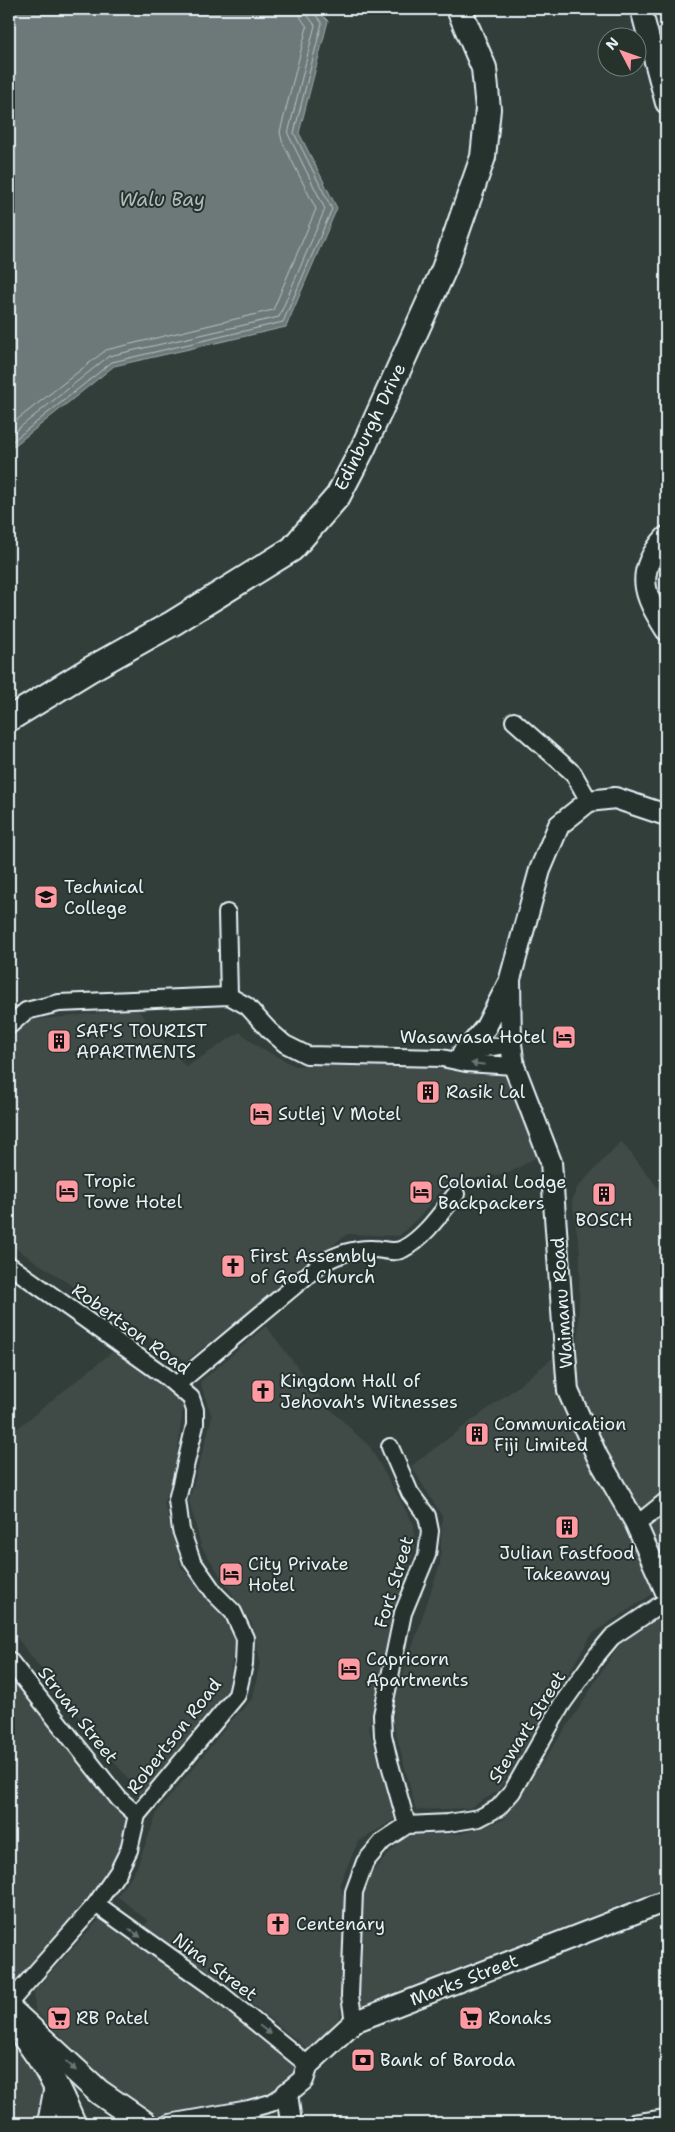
<svg xmlns="http://www.w3.org/2000/svg" width="675" height="2132" font-family="'Shantell Sans',sans-serif">
	<rect width="100%" height="100%" fill="#323e39"/>
	<filter id="ink" filterUnits="userSpaceOnUse"><feTurbulence type="fractalNoise" baseFrequency=".02" numOctaves="2"/><feDisplacementMap in="SourceGraphic" scale="10" xChannelSelector="R" yChannelSelector="G"/><feConvolveMatrix kernelMatrix="1 2 1 2 8 2 1 2 1" color-interpolation-filters="sRGB"/></filter>
	<g filter="url(#ink)">
		<g fill="#3f4b46">
			<polygon points="666,546 666,618 650,585"/>
			<polygon points="137,1009 186,1067 240,1032 257,1046 295,1066 512,1062 544,1153 509,1173 448,1182 424,1212 399,1236 347,1234 186,1361 9,1244 9,1045 24,1021"/>
			<polygon points="621,1141 666,1198 666,1500 645,1518 627,1494 577,1394 580,1251 572,1201 577,1188"/>
			<polygon points="266,1326 328,1407 370,1447 414,1525 415,1547 392,1615 369,1728 395,1819 358,1842 340,1883 347,1910 340,2017 310,2051 218,1977 211,1986 138,1935 148,1921 117,1896 136,1869 158,1811 232,1720 253,1698 260,1661 252,1624 201,1546 189,1501 212,1417 200,1382"/>
			<polygon points="117,1348 184,1399 175,1472 164,1502 181,1567 226,1618 235,1639 228,1691 143,1798 9,1628 9,1435"/>
			<polygon points="565,1348 565,1397 660,1589 592,1634 498,1791 470,1808 416,1810 393,1722 397,1693 440,1564 442,1516 411,1466 512,1391"/>
			<polygon points="666,1507 666,1579 643,1525"/>
			<polygon points="666,1612 666,1887 361,2006 354,1940 359,1886 406,1835 461,1834 503,1820 580,1707 601,1672 623,1639"/>
			<polygon points="9,1656 134,1810 124,1842 93,1894 9,1989"/>
			<polygon points="105,1913 303,2066 283,2091 260,2101 147,2120 35,2011 34,1991"/>
			<polygon points="9,2026 46,2063 55,2123 9,2123"/>
		</g>
		<polygon fill="#6d7978" stroke="#9ea9ab" points="9,9 316,9 328,21 299,133 337,208 286,327 114,366 9,450"/>
		<g fill="none" stroke-linecap="round" stroke-linejoin="round">
			<g stroke="#b7c1c5" stroke-width="1">
				<polyline points="9,426 106,350 273,310 316,209 282,141 280,132 307,27 301,18 299,9"/>
				<polyline points="9,436 109,356 279,317 325,209 288,134 315,25 308,16 307,9"/>
				<polyline points="9,444 112,362 283,322 332,209 294,133 322,23 314,13 313,9"/>
			</g>
			<g stroke="#e8f1f8" stroke-width="20">
				<g id="minor">
					<polyline points="514,721 573,773 589,801"/>
					<polyline points="227,913 229,996"/>
					<polyline points="9,1026 26,1011 59,1003 229,996 247,1006 269,1030 285,1044 307,1055 442,1058 466,1063 514,1066"/>
					<polyline points="461,1052 511,1044"/>
					<polyline points="9,1265 165,1376 191,1398 195,1410 195,1425 177,1500 181,1530 192,1561 215,1594 233,1612 245,1638 244,1664 237,1695 137,1815 129,1850 118,1872 96,1904 9,2003"/>
					<path d="M176,1385L322,1263C338,1254 355,1248 373,1249C384,1249 393,1254 403,1249C425,1237 441,1213 456,1194"/>
					<polyline points="390,1447 410,1493 427,1516 430,1531 427,1555 403,1613 382,1715 383,1735 389,1761 407,1825"/>
					<polyline points="635,1522 645,1518 666,1501"/>
					<polyline points="9,1660 119,1799 137,1815"/>
					<polyline points="96,1904 211,1986 308,2065"/>
					<polyline points="354,2022 350,1996 354,1892 365,1862 383,1841 407,1825 448,1823 479,1818 498,1808 512,1792 562,1704 597,1655 612,1637 666,1601"/>
					<polyline points="46,2123 54,2081"/>
					<polyline points="169,2123 249,2109 271,2103 287,2093"/>
					<polyline points="633,2123 666,2118"/>
				</g>
			</g>
			<g stroke="#e8f1f8" stroke-width="24">
				<g id="major">
					<polyline points="641,9 666,103"/>
					<path d="M666,537C634,572 643,594 666,630"/>
					<polyline points="666,815 615,798 589,801 559,825 540,870 510,979 511,1044 514,1066 551,1162 568,1391 597,1456 635,1522 666,1592"/>
					<polyline points="467,1050 486,1027 508,984"/>
					<polyline points="291,2123 287,2093 303,2080 308,2065 354,2022 666,1901"/>
				</g>
			</g>
			<g stroke="#e8f1f8" stroke-width="28">
				<g id="highway">
					<polyline points="9,719 89,670 173,623 292,549 338,496 363,448 444,269 483,157 488,109 484,68 459,9"/>
					<polyline points="9,2009 99,2092 144,2123"/>
					<path d="M25,2038C46,2064 60,2093 73,2123"/>
				</g>
			</g>
			<use href="#minor" stroke="#26332d" stroke-width="16"/>
			<use href="#major" stroke="#26332d" stroke-width="20"/>
			<use href="#highway" stroke="#26332d" stroke-width="24"/>
		</g>
		<defs><path id="oneway-solid" d="M-6-.8H1V-3.2L6.5 0L1 3.2V.8H-6Z" transform="scale(1.25)"/></defs>
		<g fill="#6a7674">
			<use href="#oneway-solid" transform="translate(478 1064) rotate(-174)"/>
			<use href="#oneway-solid" transform="translate(135 1933) rotate(36)"/>
			<use href="#oneway-solid" transform="translate(265 2030) rotate(39)"/>
			<use href="#oneway-solid" transform="translate(71 2066) rotate(43)"/>
		</g>
	</g>
	<defs>
		<g id="university-square" transform="scale(1.25)"><rect x="-9" y="-9" width="18" height="18" rx="4" fill="#ff9aa2" stroke="#26332d"/><path d="M0-5L7-2L0 1L-7-2ZM-4 1L0 2.5L4 1V4Q0 6-4 4Z" fill="#111"/></g>
		<g id="hotel-square" transform="scale(1.25)"><rect x="-9" y="-9" width="18" height="18" rx="4" fill="#ff9aa2" stroke="#26332d"/><path d="M-6-4.5h1.5V1H6V5H4.5V3h-9V5H-6ZM-4 0a1.8 1.8 0 1 1 3.6 0ZM.5 0V-2.5h3Q6-2.5 6 0Z" fill="#111"/></g>
		<g id="building-square" transform="scale(1.25)"><rect x="-9" y="-9" width="18" height="18" rx="4" fill="#ff9aa2" stroke="#26332d"/><path d="M-4-6H4V6H1V3H-1V6H-4ZM-2.5-4.3h1.7v1.8h-1.7ZM.8-4.3h1.7v1.8H.8ZM-2.5-1h1.7V.8h-1.7ZM.8-1h1.7V.8H.8Z" fill="#111"/></g>
		<g id="church-square" transform="scale(1.25)"><rect x="-9" y="-9" width="18" height="18" rx="4" fill="#ff9aa2" stroke="#26332d"/><path d="M-1.2-6h2.4v3.5h3.3v2.4h-3.3V6h-2.4V-.1h-3.3v-2.4h3.3Z" fill="#111"/></g>
		<g id="supermarket-square" transform="scale(1.25)"><rect x="-9" y="-9" width="18" height="18" rx="4" fill="#ff9aa2" stroke="#26332d"/><path d="M-6-5.5h2.5l.6 2H6L4.5 2H-2.5L-4.4-4H-6ZM-1.5 3.2a1.3 1.3 0 1 0 .1 0ZM3 3.2a1.3 1.3 0 1 0 .1 0Z" fill="#111"/></g>
		<g id="bank-square" transform="scale(1.25)"><rect x="-9" y="-9" width="18" height="18" rx="4" fill="#ff9aa2" stroke="#26332d"/><path d="M-6-4H6V4H-6ZM0-2.3a2.3 2.3 0 1 0 0 4.6a2.3 2.3 0 1 0 0-4.6Z" fill="#111"/></g>
	</defs>
	<g fill-rule="evenodd">
		<use href="#university-square" x="46" y="897"/>
		<use href="#hotel-square" x="564" y="1037"/>
		<use href="#building-square" x="59" y="1041"/>
		<use href="#building-square" x="428" y="1092"/>
		<use href="#hotel-square" x="261" y="1114"/>
		<use href="#hotel-square" x="67" y="1191"/>
		<use href="#hotel-square" x="421" y="1192"/>
		<use href="#building-square" x="604" y="1194"/>
		<use href="#church-square" x="233" y="1266"/>
		<use href="#church-square" x="263" y="1391"/>
		<use href="#building-square" x="477" y="1434"/>
		<use href="#building-square" x="567" y="1527"/>
		<use href="#hotel-square" x="231" y="1574"/>
		<use href="#hotel-square" x="349" y="1669"/>
		<use href="#church-square" x="278" y="1924"/>
		<use href="#supermarket-square" x="59" y="2018"/>
		<use href="#supermarket-square" x="471" y="2018"/>
		<use href="#bank-square" x="363" y="2060"/>
	</g>
	<g text-anchor="middle" dominant-baseline="central" stroke-width="4" stroke-linejoin="round" paint-order="stroke">
		<g font-size="18" fill="#e8f1f8" stroke="#26332d">
			<text transform="translate(370 427) rotate(-64)">Edinburgh Drive</text>
			<text transform="translate(562 1303) rotate(-94)">Waimanu Road</text>
			<text transform="translate(131 1329) rotate(36)">Robertson Road</text>
			<text transform="translate(394 1582) rotate(-73)">Fort Street</text>
			<text transform="translate(78 1715) rotate(52)">Struan Street</text>
			<text transform="translate(527 1727) rotate(-58)">Stewart Street</text>
			<text transform="translate(174 1736) rotate(-52)">Robertson Road</text>
			<text transform="translate(215 1967) rotate(37)">Nina Street</text>
			<text transform="translate(464 1980) rotate(-21)">Marks Street</text>
		</g>
		<g font-size="18" fill="#e8f1f8" stroke="#26332d" text-anchor="start">
			<text x="64" y="887">Technical<tspan x="64" dy="21">College</tspan></text>
			<text x="76" y="1031">SAF'S TOURIST<tspan x="76" dy="21">APARTMENTS</tspan></text>
			<text x="546" y="1037" text-anchor="end">Wasawasa Hotel</text>
			<text x="446" y="1092">Rasik Lal</text>
			<text x="278" y="1114">Sutlej V Motel</text>
			<text x="84" y="1181">Tropic<tspan x="84" dy="21">Towe Hotel</tspan></text>
			<text x="438" y="1182">Colonial Lodge<tspan x="438" dy="21">Backpackers</tspan></text>
			<text x="604" y="1220" text-anchor="middle">BOSCH</text>
			<text x="250" y="1256">First Assembly<tspan x="250" dy="21">of God Church</tspan></text>
			<text x="280" y="1381">Kingdom Hall of<tspan x="280" dy="21">Jehovah's Witnesses</tspan></text>
			<text x="494" y="1424">Communication<tspan x="494" dy="21">Fiji Limited</tspan></text>
			<text x="567" y="1553" text-anchor="middle">Julian Fastfood<tspan x="567" dy="21">Takeaway</tspan></text>
			<text x="248" y="1564">City Private<tspan x="248" dy="21">Hotel</tspan></text>
			<text x="366" y="1659">Capricorn<tspan x="366" dy="21">Apartments</tspan></text>
			<text x="296" y="1924">Centenary</text>
			<text x="76" y="2018">RB Patel</text>
			<text x="488" y="2018">Ronaks</text>
			<text x="380" y="2060">Bank of Baroda</text>
		</g>
		<g font-size="19" font-style="italic" fill="#b1bbbe" stroke="#26332d">
			<text x="162" y="199">Walu Bay</text>
		</g>
	</g>
	<rect width="675" height="2132" fill="none" stroke="#26332d" stroke-width="30"/>
	<rect x="15" y="15" width="645" height="2102" fill="none" stroke="#e8f1f8" stroke-width="2" filter="url(#ink)"/>
	<g transform="translate(622 52) rotate(311)"><circle r="24" fill="#26332d" stroke="#747f7e"/>
	<path d="M0-4L9 19L0 12L-9 19Z" fill="#ff9aa2"/>
	<text y="-8" font-size="14" font-weight="bold" text-anchor="middle" fill="#e8f1f8">N</text>
	</g>
</svg>
